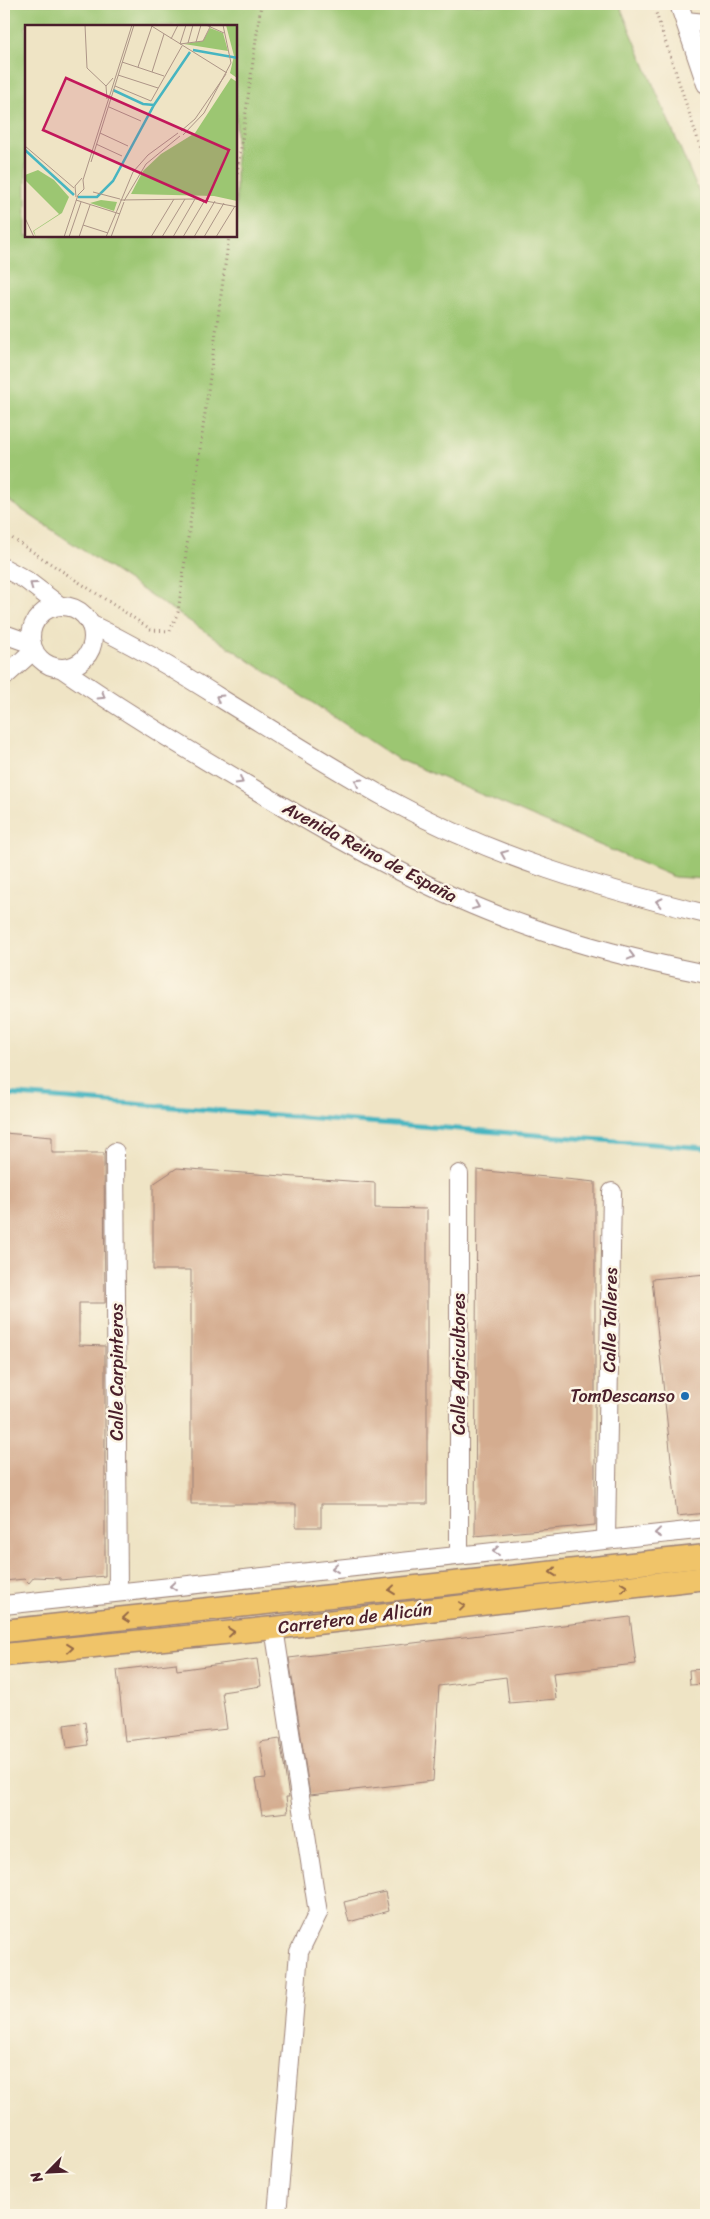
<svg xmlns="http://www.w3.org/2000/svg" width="710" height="2219" font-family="Sriracha,sans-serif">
	<rect width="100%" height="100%" fill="#fcf5e5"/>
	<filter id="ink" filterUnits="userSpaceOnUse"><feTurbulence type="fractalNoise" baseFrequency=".02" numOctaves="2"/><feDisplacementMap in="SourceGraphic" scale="10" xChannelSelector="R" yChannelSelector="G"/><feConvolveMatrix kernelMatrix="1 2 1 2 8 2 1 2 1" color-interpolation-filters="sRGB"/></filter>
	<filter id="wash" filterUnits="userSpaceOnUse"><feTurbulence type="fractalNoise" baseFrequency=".0096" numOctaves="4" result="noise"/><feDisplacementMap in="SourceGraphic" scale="20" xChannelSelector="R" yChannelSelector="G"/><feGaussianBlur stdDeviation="1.12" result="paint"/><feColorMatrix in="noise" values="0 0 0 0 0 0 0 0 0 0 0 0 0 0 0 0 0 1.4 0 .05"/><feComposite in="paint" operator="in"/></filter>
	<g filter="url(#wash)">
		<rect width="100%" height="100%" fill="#efe4c5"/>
		<path fill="#9cc672" stroke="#73724e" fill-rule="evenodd" d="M4,4H619L706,209V879L674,877L396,758L4,498ZM26,26H236V236H26Z"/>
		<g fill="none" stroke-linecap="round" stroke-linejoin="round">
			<polyline stroke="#47b5c1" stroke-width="5" points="4,1094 706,1148"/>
		</g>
		<g id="blocks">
			<g fill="#d4ac8f">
				<polygon points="4,1133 52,1137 52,1153 104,1153 105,1303 79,1303 79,1345 105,1346 105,1576 60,1580 60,1578 34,1577 29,1583 25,1579 4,1581"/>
				<polygon points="177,1168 375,1183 375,1208 427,1209 427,1504 321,1504 321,1527 296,1527 296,1504 191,1504 191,1270 153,1270 153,1184"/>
				<polygon points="477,1170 595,1182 595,1525 475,1536"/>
				<polygon points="706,1274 706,1513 677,1516 652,1279"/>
				<polygon points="630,1617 636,1664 553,1673 556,1699 509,1703 506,1677 439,1686 433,1781 310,1795 289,1658"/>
				<polygon points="257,1659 261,1686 222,1692 227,1729 125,1741 117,1670 176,1663 177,1670"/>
				<polygon points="705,1669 706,1684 690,1685 689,1670"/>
				<polygon points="85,1722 88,1745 67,1748 64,1725"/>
				<polygon points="280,1739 289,1797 286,1797 288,1812 262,1815 256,1779 266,1778 260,1742"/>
				<polygon points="385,1892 389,1911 349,1922 344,1902"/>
			</g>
		</g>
	</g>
	<g filter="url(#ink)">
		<use href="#blocks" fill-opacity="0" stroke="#9c8278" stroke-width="1"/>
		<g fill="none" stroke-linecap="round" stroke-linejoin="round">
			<g stroke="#9c8278" stroke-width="20">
				<g id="minor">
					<polyline points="679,4 706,84"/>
					<polyline points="685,21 706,23"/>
					<polyline points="4,568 26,580 60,606"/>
					<circle cx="62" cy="637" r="31"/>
					<path d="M90,624C137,646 181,673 225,701C282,736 338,772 397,804C494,857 599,888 706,914"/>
					<polyline points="4,634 32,644"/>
					<path d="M61,668C123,711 189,751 254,789C341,841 431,893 527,926C585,947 646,962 706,974"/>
					<polyline points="4,677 34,650"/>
					<polyline points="115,1152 118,1592"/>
					<polyline points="459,1174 459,1555"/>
					<polyline points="606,1538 612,1192"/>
					<polyline points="4,1605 706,1529"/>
					<polyline points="274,1628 318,1913 299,1952 277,2215"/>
				</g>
			</g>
			<g stroke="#9c8278" stroke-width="25">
				<g id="major">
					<polyline points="4,1631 706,1556"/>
					<polyline points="4,1655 274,1628 706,1578"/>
				</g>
			</g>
			<g stroke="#9c8278" stroke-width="3" stroke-dasharray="1 4" stroke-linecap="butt">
				<polyline points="653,4 706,164"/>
				<polyline points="236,183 261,4"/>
				<polyline points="4,533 152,630 170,631 178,612 229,236"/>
			</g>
			<use href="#minor" stroke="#fff" stroke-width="18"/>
			<use href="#major" stroke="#f0c469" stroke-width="22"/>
		</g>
		<defs><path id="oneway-chevron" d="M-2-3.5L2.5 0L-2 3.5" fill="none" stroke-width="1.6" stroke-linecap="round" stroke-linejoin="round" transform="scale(1.25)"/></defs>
		<g stroke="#ae9aa0">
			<use href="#oneway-chevron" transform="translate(33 585) rotate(-144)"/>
			<use href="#oneway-chevron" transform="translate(102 696) rotate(32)"/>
			<use href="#oneway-chevron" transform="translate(219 698) rotate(-148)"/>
			<use href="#oneway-chevron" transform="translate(240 781) rotate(31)"/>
			<use href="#oneway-chevron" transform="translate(358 782) rotate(-150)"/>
			<use href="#oneway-chevron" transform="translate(504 854) rotate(-158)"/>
			<use href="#oneway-chevron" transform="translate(659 902) rotate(-166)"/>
			<use href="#oneway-chevron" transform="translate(476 906) rotate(22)"/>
			<use href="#oneway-chevron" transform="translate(631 956) rotate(15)"/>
			<use href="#oneway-chevron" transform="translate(658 1533) rotate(174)"/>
			<use href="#oneway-chevron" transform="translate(496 1551) rotate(174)"/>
			<use href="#oneway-chevron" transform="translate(335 1568) rotate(174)"/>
			<use href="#oneway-chevron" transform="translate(173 1586) rotate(174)"/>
		</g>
		<g stroke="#956947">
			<use href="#oneway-chevron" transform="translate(553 1572) rotate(174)"/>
			<use href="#oneway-chevron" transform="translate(624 1587) rotate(-7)"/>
			<use href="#oneway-chevron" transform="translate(392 1590) rotate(174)"/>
			<use href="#oneway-chevron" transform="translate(462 1606) rotate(-7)"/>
			<use href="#oneway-chevron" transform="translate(126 1618) rotate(174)"/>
			<use href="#oneway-chevron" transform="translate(231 1632) rotate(-6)"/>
			<use href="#oneway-chevron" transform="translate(70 1648) rotate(-6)"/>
		</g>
	</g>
	<circle fill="#1f6fb2" stroke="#fcf5e5" stroke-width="2" cx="685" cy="1396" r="5"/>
	<g text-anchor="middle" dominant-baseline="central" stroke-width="5" stroke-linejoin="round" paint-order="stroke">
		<g font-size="18" fill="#4a1f2b" stroke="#fcf5e5">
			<text transform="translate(370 852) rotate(28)">Avenida Reino de España</text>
			<text transform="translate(610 1320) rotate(-89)">Calle Talleres</text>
			<text transform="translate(459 1364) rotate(-90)">Calle Agricultores</text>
			<text transform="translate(117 1372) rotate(-90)">Calle Carpinteros</text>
			<text transform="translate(355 1618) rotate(-7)">Carretera de Alicún</text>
		</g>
		<g font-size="18" fill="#4a1f2b" stroke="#fcf5e5" text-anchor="end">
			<text x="675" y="1396">TomDescanso</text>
		</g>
	</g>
	<g transform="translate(25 25)">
		<rect width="212" height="212" fill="#efe4c5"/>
		<path d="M201,0H212V53L205,48L209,31ZM185,3L198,8L203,26L159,19L178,16ZM206,53L212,57V176L189,171L106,169L118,146L136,129L170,108ZM13,145L29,155L44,172L37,188L9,206L11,212L8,206L34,189L0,155V150ZM76,175L92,177L89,186L65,178Z" fill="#9cc672"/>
		<path fill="none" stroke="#47b5c1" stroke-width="2.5" d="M168,25L213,33M88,65L118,79L129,80M0,125L49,170M53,172H72L88,156L129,80L165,27"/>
		<path fill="none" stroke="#ad9587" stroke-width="1" d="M60,0L62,43L81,61M125,0L202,48M161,0L155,19L178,16L186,0M181,0L199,8M146,14L153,0M171,17L176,0M163,18L168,0M97,37L139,51M113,42L127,1M127,47L139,9M93,50L133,63M90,61L126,76L157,21M82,74L81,61L88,53M84,82L116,96M156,106L170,94L201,49M75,108L103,121M158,110L179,88L206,38L198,0M71,119L97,131M0,121L49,163M66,137L109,0M68,167L95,174M51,172L50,161L57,153M51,175L95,189M95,175L170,174L213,182M99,176L121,139L155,111M0,193L9,212M58,200L83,208M39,212L53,170L59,164L58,155L107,0M44,212L56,177M54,212L65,180M81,212L108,147L123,130L153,108M86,212L99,177M126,212L149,174M137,212L160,174M148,212L170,174M158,212L180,175M169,212L190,176M179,212L199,178M191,212L210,181"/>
		<path fill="#c2185b" fill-opacity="0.15" stroke="#c2185b" stroke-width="2.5" d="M41,53L204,125L181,177L18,105Z"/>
		<rect width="212" height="212" fill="none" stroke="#4a1f2b" stroke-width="2.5"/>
	</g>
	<rect width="710" height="2219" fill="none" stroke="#fcf5e5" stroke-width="20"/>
	<g transform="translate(48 2172) rotate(246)" stroke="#fcf5e5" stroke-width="4" paint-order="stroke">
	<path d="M0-4L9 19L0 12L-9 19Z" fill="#4a1f2b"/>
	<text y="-8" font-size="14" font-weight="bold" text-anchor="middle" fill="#4a1f2b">N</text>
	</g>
</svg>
